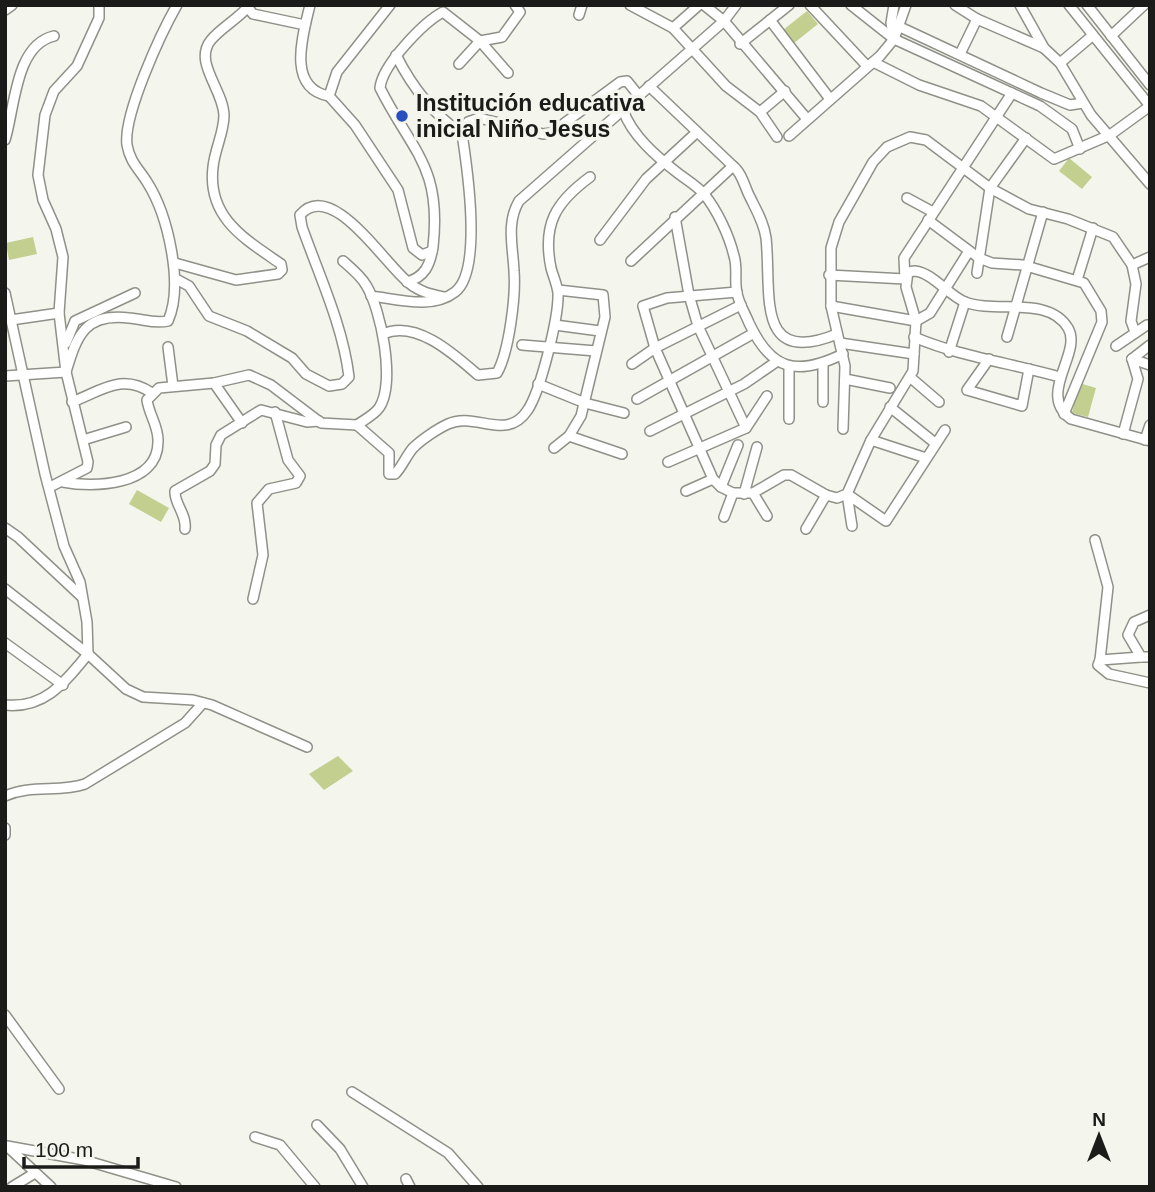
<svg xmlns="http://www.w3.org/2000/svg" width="1155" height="1192" font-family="Helvetica,sans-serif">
	<rect width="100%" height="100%" fill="#f4f6ed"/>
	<g fill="#c2cf8f">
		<polygon points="807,11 818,24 794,43 783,30"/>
		<polygon points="1069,158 1092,177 1082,189 1059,171"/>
		<polygon points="33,237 37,254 9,260 6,243"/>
		<polygon points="1079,383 1096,388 1088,417 1072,413"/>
		<polygon points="137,490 169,508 161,522 129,504"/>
		<polygon points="338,756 353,771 324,790 309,774"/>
	</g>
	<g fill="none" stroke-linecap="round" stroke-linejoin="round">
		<g stroke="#8f9189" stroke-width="12">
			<g id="minor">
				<polyline points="246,5 253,14 305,25"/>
				<path d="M310,5C303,35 286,88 329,96"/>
				<polyline points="390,5 337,72 329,96 355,125 398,190 413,248 422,255 432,251"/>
				<polyline points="630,5 673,28 726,86 760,112 777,137"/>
				<polyline points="704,5 724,21 807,119"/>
				<polyline points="810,5 867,66"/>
				<polyline points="851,5 894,39 1040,106 1072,129 1080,149"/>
				<polyline points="894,5 891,23 894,39"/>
				<polyline points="955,5 977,19 1044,48"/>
				<polyline points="1020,5 1044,48 1060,63 1091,115 1150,184"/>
				<polyline points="1069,5 1150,106"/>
				<polyline points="1087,5 1150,85"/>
				<polyline points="5,10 12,5"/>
				<polyline points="579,15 582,5"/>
				<polyline points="770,20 830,99"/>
				<polyline points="900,27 1041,93 1070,105 1083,103"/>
				<polyline points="673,28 699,5"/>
				<polyline points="1111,36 1144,5"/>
				<polyline points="740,44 789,5"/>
				<polyline points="960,54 977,19"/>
				<polyline points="873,62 919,85 981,106 1054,159 1110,135 1150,106"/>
				<polyline points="1060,63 1092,36"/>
				<polyline points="459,64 480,41 502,37 520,12 515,5"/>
				<polyline points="649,86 733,166"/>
				<path d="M623,110C632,136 657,157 679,174C687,180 697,186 704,194C717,210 729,235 734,256C738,268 734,281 737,293C739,304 745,313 749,323C771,370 796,377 843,354"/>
				<polyline points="760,112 785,91"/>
				<polyline points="462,134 468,122 479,118 543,134 551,133 620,82 627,81 639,96"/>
				<polyline points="789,136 880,56 894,39 906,5"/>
				<path d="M5,140C15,108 15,45 54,36"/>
				<polyline points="907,198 933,212"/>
				<polyline points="675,217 689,295 698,326 746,428"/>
				<polyline points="928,220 979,258 992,263 1023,265 1084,283 1101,311 1102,322 1064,414"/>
				<polyline points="600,240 646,179 697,132"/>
				<path d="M631,261L733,166C741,172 744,184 748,193C755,208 764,222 766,238C772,292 754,368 837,334"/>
				<path d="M175,263L236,280L278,274L282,270L281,264C245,239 207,218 213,167C215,148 224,133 224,115C223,89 193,62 211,40C221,28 236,20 247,8"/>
				<polyline points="1132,265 1136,284 1131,321 1135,332"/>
				<polyline points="977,273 990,188 1026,138"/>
				<polyline points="829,275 905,279 904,258 1012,93"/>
				<path d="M176,279L189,286L209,316L247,331L292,358L306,374L329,386L342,384L349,377C343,326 319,275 302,227L300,215C332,178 385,265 409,283C420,292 430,294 444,297"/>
				<polyline points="1077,280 1093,228"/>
				<path d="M407,282C425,277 430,265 433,247C442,166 412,152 380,88C382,65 424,22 443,12L480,41L508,73"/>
				<path d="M737,292L667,298L643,306L655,348L713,479L721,487L733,493H753L784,475H791L826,495L837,498L847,494L871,440L913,371L916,321L906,287L908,272L915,271C933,273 948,295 965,302C996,314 1048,295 1068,328C1083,353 1036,394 1071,419L1150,441"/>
				<path d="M5,293L45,474L64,546L80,582L87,622L88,654C65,682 45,709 5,705"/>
				<path d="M371,296C397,299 432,310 455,292C483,271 467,166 462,134C433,114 412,87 396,55"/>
				<polyline points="831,306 916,321 930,313 969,251"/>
				<polyline points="11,320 59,313"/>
				<polyline points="555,325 600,331"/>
				<path d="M383,334C416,319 455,355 478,375L497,373C509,352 516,296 514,271C513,247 506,223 519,201L724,21L736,5"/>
				<path d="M914,337C961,357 1011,363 1060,377"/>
				<polyline points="1007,337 1043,212"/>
				<polyline points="66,343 75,321 135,293"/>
				<polyline points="840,343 914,354"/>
				<polyline points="522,345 596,351"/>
				<polyline points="1116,346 1147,325"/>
				<polyline points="168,347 173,386"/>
				<polyline points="949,352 965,302"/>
				<polyline points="989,359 967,390 1022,406 1029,369"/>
				<polyline points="1132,359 1150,345"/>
				<polyline points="1132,359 1150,365"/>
				<polyline points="632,364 655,348 741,305"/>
				<polyline points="789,366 789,419"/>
				<path d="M5,376L66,372C77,335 85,313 129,318C143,319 154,324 168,321C184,285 168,215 147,182C139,169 130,162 127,145C123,115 161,33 177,5"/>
				<polyline points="911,378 939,402"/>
				<polyline points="845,379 890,388"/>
				<polyline points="214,383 242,423"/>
				<polyline points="538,384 585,403 624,413"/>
				<polyline points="637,399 754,333"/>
				<path d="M72,402C103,390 122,373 152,393"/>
				<polyline points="823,402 823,364"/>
				<polyline points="890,407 935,443"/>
				<path d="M357,425L389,453V474H395C402,467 406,456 413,448C421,440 437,429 448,424C475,411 506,442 527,411C540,393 559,317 558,293C557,284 553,276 551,268C542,224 556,202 590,177"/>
				<polyline points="843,429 845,366 831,306 831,248 839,222 873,162 887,147 910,137 926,140 990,188 1029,209 1068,219 1113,237 1132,265 1150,257"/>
				<polyline points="650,431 744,384 776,362"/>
				<polyline points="1123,434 1138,379 1132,359"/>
				<polyline points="569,436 622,454"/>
				<polyline points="83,440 126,427"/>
				<polyline points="871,440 926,458"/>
				<polyline points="1145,440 1150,425"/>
				<polyline points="554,448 569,436 581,416 605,317 603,295 558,290"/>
				<polyline points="668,462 746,428 767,396"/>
				<path d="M63,482C93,488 158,486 158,442C159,427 149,415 147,400L159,388L214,383L249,375L271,385L321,423L357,425C364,420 374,415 379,408C396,383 381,309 366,285C361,276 351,268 343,261"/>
				<polyline points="50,487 87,468 88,462 66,372 59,313 63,257 56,229 43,200 38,175 45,115 54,91 77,66 99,18 99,5"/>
				<polyline points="721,487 738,445"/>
				<polyline points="686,491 713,479"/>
				<polyline points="753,493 767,516"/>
				<polyline points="744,494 757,447"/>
				<polyline points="847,494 886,521 945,430"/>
				<polyline points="847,494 852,526"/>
				<polyline points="724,517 733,493"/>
				<polyline points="5,528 18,537 82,597"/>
				<path d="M185,529C187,514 174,504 175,491L210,471L215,464L216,445L221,435L261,410L307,422L319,421"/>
				<polyline points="806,529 826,495"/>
				<polyline points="1095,540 1108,587 1100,660"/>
				<polyline points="5,589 88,654 126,689 143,697 193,700 212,705 307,747"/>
				<polyline points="253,599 263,555 257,503 269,489 296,483 300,476 288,460 275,412"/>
				<polyline points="1150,615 1134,622 1128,635 1141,657 1150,657"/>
				<polyline points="5,643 63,685"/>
				<polyline points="1141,657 1100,660 1098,665 1109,674 1150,683"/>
				<path d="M5,796C32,784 59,793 85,784L185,723L203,703"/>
				<polyline points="5,828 5,835"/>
				<polyline points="5,1015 59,1089"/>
				<polyline points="352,1092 448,1153 478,1187"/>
				<polyline points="317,1125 340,1149 363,1187"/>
				<polyline points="255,1137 280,1145 315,1187"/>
				<polyline points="7,1146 84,1160 176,1187"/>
				<polyline points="9,1148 51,1187"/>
				<polyline points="406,1179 410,1187"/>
				<polyline points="12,1187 35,1173"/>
			</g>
		</g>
		<use href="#minor" stroke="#fff" stroke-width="9"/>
	</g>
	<circle fill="#284fbe" stroke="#f4f6ed" stroke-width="2.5" cx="402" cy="116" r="7"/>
	<g text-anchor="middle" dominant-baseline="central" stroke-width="7" stroke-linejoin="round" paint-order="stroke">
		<g font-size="23" font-weight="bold" fill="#1b1c19" stroke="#f4f6ed" text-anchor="start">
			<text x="416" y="103">Institución educativa<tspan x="416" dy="26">inicial Niño Jesus</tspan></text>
		</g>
	</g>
	<rect width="1155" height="1192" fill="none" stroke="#1b1c19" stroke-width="14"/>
	<g transform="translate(1099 1136)" stroke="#f4f6ed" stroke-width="5" paint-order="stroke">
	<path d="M0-5L12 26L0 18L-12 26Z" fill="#1b1c19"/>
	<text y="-10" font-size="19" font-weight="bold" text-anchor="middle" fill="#1b1c19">N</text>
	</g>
	<path d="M24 1157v10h114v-10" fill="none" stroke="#1b1c19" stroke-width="3.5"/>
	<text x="35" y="1157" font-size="21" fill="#1b1c19" stroke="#f4f6ed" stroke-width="5" paint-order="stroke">100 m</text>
</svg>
